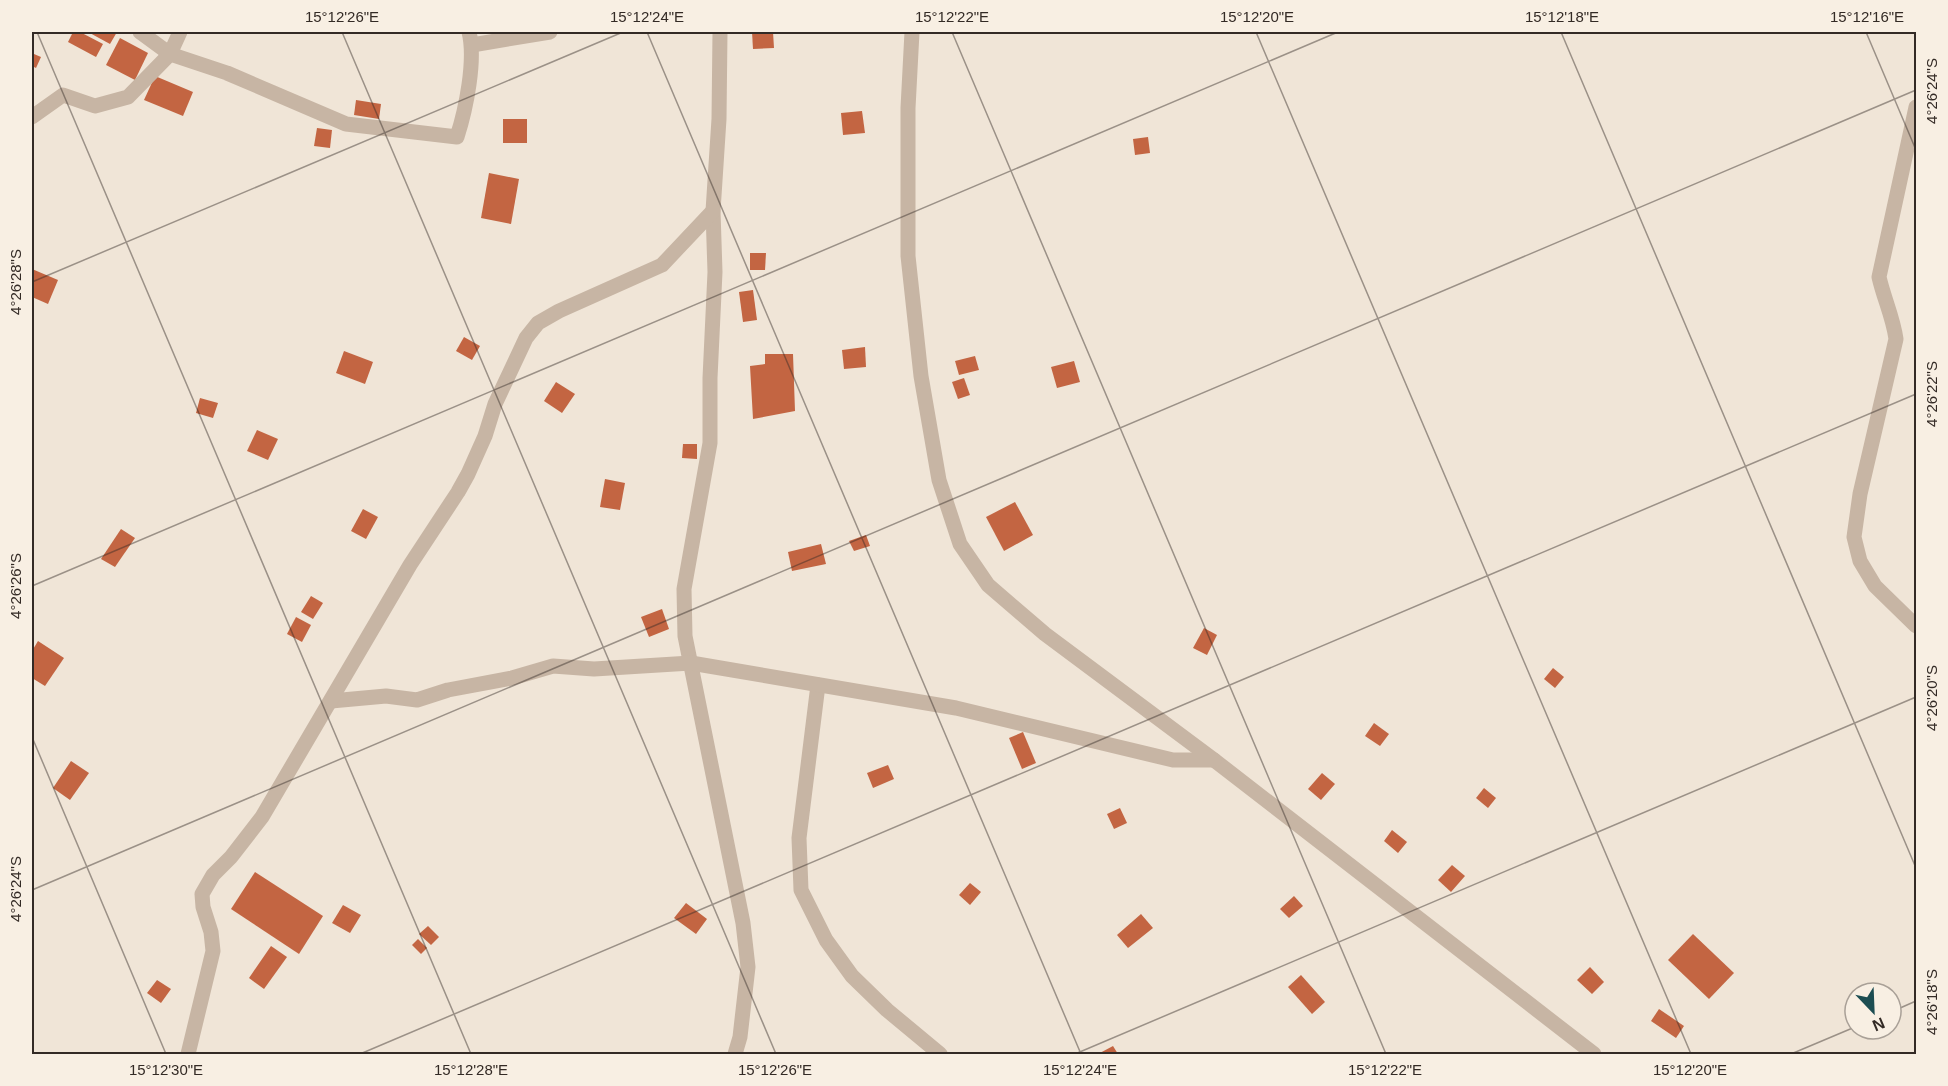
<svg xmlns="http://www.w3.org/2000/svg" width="1948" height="1086" font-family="Helvetica,sans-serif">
	<rect width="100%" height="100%" fill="#f0e5d7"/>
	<g fill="#c36542">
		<polygon points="73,32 80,32 103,44 96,57 68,42"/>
		<polygon points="88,32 117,32 110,44"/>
		<polygon points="752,32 773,32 774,48 753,49"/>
		<polygon points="120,38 148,53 135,80 106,65"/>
		<polygon points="34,54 41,57 36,68 32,66"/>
		<polygon points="155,76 193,92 183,116 144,100"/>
		<polygon points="356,100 381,104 379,119 354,115"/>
		<polygon points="862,111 865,133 843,135 841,113"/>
		<rect x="503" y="119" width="24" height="24"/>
		<polygon points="317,128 332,130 330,148 314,146"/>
		<polygon points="1148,137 1150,153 1135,155 1133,139"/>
		<polygon points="489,173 519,179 511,224 481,218"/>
		<polygon points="750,253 766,253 765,270 750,270"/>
		<polygon points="32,269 58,280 48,304 32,297"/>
		<polygon points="753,290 757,320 743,322 739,292"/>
		<polygon points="464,337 480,346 472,360 456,351"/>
		<polygon points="865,347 866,367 844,369 842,350"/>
		<polygon points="344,351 373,362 365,384 336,373"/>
		<polygon points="765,354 793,354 795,411 753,419 750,366 765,364"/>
		<polygon points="975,356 979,370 959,375 955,361"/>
		<polygon points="1074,361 1080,382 1057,388 1051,367"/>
		<polygon points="964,378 970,395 958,399 952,382"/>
		<polygon points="556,382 575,394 562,413 544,401"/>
		<polygon points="200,398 218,403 213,418 196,413"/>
		<polygon points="257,430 278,439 268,460 247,451"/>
		<polygon points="683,444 697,444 697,459 682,458"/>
		<polygon points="605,479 625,483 620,510 600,507"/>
		<polygon points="1015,502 1033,535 1004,551 986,517"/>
		<polygon points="363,509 378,517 366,539 351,531"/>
		<polygon points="121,529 135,538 115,567 101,559"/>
		<polygon points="866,535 870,546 854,551 849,541"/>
		<polygon points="821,544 826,564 792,571 788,552"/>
		<polygon points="311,596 323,603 313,619 301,612"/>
		<polygon points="662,609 669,629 649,637 641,617"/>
		<polygon points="296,617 311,625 302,642 287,634"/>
		<polygon points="1204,628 1217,635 1207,655 1193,648"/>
		<polygon points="38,641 64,658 45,686 32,678 32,651"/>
		<polygon points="1553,668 1564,677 1555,688 1544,679"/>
		<polygon points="1374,723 1389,734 1380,746 1365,736"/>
		<polygon points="1023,732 1036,763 1022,769 1009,738"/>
		<polygon points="71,761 89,773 70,800 53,788"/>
		<polygon points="888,765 894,779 873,788 867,773"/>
		<polygon points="1322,773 1335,784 1321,800 1308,789"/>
		<polygon points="1484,788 1496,798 1488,808 1476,798"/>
		<polygon points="1120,808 1127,823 1114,829 1107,814"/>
		<polygon points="1392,830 1407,842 1398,853 1384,841"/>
		<polygon points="1452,865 1465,876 1451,892 1438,880"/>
		<polygon points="255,872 323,916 299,954 231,909"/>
		<polygon points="970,883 981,892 970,905 959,895"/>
		<polygon points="1294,896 1303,906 1289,918 1280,909"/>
		<polygon points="686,903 707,919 696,934 674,918"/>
		<polygon points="343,905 361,915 350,933 332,923"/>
		<polygon points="1141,914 1153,928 1128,948 1117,935"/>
		<polygon points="428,926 439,937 431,945 419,934"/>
		<polygon points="1693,934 1734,973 1709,999 1668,960"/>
		<polygon points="418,939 427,948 421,954 412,945"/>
		<polygon points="271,946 287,957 264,989 249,978"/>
		<polygon points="1590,967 1604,982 1592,994 1577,980"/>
		<polygon points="1301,975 1325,1002 1312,1014 1288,987"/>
		<polygon points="157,980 171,989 161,1003 147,993"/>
		<polygon points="1659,1009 1684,1026 1676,1038 1651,1021"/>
		<polygon points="1113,1046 1118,1054 1098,1054"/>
	</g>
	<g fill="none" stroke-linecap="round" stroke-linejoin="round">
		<g stroke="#c7b5a4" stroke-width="15">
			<path d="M140,32L170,54L227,73L346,124L457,137C466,109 476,60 469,32"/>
			<polyline points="720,32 719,119 713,211 715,272 710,378 710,443 684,589 685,636 743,923 748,967 740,1037 735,1054"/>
			<polyline points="912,32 908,108 908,256 921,376 939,480 960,544 988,585 1045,634 1214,760 1594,1054"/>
			<polyline points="472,45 550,32"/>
			<path d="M1916,107L1879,277C1884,299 1893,317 1896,339L1860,494L1854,537L1860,561L1875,586L1916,626"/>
			<polyline points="32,117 63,95 95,106 128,97 170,54 180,32"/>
			<polyline points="818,685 799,838 801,890 826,940 852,976 887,1010 940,1054"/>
			<polyline points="331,701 386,696 417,700 448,690 512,678 553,666 594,669 691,663 956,708 1173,760 1214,760"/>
			<polyline points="188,1054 213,951 211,932 203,907 202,894 213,875 231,857 262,817 410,565 458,492 468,474 485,436 495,404 526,338 538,323 559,311 662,265 713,211"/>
		</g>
	</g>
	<path fill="none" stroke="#332a25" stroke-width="1.5" stroke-opacity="0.45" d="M37,32L471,1054M342,32L776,1054M647,32L1081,1054M952,32L1386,1054M1256,32L1691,1054M1561,32L1916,868M1866,32L1916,150M32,282L623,32M32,586L1338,32M32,737L166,1054M32,890L1916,90M1891,1012L1916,1001M360,1054L1916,394M1075,1054L1916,697M1791,1054L1855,1027"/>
	<rect width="1948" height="1086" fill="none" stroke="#f8efe3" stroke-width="66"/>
	<g transform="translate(1873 1011) rotate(157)"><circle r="28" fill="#f8efe3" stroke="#a9a097" stroke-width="1.5"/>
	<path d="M0-4.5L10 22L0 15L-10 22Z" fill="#1c4d52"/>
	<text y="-9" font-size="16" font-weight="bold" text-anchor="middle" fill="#332a25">N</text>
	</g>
	<rect x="33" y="33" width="1882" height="1020" fill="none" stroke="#332a25" stroke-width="2"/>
	<g font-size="15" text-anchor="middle" fill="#332a25">
		<text x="342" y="22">15°12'26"E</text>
		<text x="647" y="22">15°12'24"E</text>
		<text x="952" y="22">15°12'22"E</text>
		<text x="1257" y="22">15°12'20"E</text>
		<text x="1562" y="22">15°12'18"E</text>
		<text x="1867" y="22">15°12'16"E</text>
		<text transform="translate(1932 91) rotate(-90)" y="5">4°26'24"S</text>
		<text transform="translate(16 282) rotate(-90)" y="5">4°26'28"S</text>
		<text transform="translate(1932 394) rotate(-90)" y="5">4°26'22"S</text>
		<text transform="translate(16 586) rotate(-90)" y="5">4°26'26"S</text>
		<text transform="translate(1932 698) rotate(-90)" y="5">4°26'20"S</text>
		<text transform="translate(16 889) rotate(-90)" y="5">4°26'24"S</text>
		<text transform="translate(1932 1002) rotate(-90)" y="5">4°26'18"S</text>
		<text x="166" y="1075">15°12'30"E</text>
		<text x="471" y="1075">15°12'28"E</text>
		<text x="775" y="1075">15°12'26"E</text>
		<text x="1080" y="1075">15°12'24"E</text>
		<text x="1385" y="1075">15°12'22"E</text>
		<text x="1690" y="1075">15°12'20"E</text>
	</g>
</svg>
